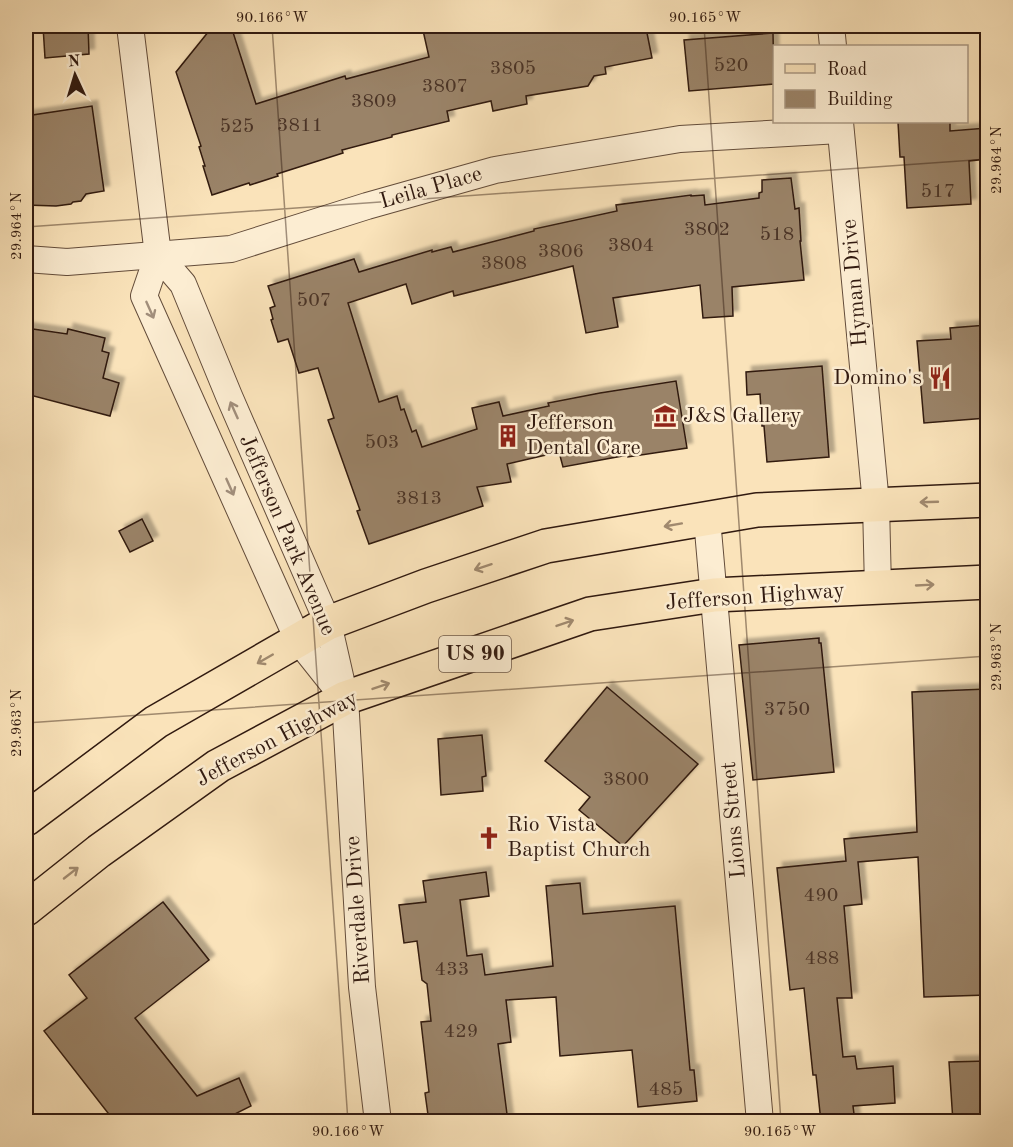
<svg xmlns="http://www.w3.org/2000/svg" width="1013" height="1147" font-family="'Old Standard TT',serif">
	<defs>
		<filter id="shadow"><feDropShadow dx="5.5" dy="-5.5" stdDeviation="1.5" flood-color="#0004"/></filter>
	</defs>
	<rect width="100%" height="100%" fill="#fae3ba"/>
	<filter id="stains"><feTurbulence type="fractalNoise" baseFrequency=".00333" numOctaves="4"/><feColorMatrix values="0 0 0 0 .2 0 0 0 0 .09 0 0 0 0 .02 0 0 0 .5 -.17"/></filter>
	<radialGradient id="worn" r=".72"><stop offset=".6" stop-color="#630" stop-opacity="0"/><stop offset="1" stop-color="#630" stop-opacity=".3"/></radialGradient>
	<g fill="#9a8368" stroke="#311a10" stroke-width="1.5" filter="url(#shadow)">
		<polygon points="43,26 88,26 89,54 45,58"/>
		<polygon points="213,26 231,26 256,104 345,76 346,79 429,57 422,26 548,26 549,32 584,26 625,26 626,32 646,28 652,58 605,67 606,74 594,76 588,86 526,96 527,104 493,111 491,101 447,111 449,121 392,135 392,137 342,150 343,153 277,174 278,176 250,185 249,183 212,195 203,166 205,166 199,147 201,146 176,72"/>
		<polygon points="773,33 774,84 689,91 684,40"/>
		<polygon points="92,106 104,191 86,194 81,201 73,202 71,204 56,206 26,205 26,116"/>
		<polygon points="898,122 950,122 950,131 987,128 987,159 969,161 971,204 907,208 904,157 900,157"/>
		<polygon points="791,178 795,209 799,208 801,241 800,241 804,280 732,287 733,316 703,318 700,285 613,298 618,327 586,333 573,266 454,296 453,291 412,304 406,284 348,303 379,402 397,396 401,410 404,409 412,432 416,430 422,447 477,429 472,408 499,402 503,416 549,406 548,403 600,393 676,381 687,448 628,457 628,455 563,467 559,452 507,464 511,482 477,487 483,506 369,544 357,511 360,510 328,420 334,418 318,368 299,373 288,339 278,342 271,320 273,319 270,308 275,306 268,286 354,259 359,272 432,250 432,252 451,247 453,252 534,231 534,229 617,211 616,205 691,195 691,196 704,195 705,205 759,198 759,193 762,192 762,180"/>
		<polygon points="987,325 987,418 924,423 917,341 951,339 950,328"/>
		<polygon points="26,328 67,334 68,329 105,338 102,351 109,353 103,378 119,383 110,416 26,394"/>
		<polygon points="822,366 829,457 767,462 764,426 762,426 760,394 747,395 746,372"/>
		<polygon points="142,519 153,541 130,552 119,531"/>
		<polygon points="819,638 819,643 821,643 834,772 753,780 739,645"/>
		<polygon points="607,687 698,764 623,846 579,810 590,797 545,761"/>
		<polygon points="987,689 987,995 924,997 918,857 858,862 862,904 844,906 852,998 837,998 843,1057 855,1056 857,1069 893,1066 895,1103 853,1106 855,1122 821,1122 816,1075 813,1075 804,988 790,990 777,868 846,861 844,839 917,832 912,692"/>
		<polygon points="482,735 486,776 482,777 483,791 441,795 438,739"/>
		<polygon points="486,872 489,896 460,900 467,956 482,954 485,975 553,966 546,886 580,883 583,914 675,906 690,1070 694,1070 697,1101 638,1107 632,1050 560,1056 556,997 506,1000 511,1042 498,1044 508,1122 429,1122 425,1093 429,1092 421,1022 431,1021 427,984 422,980 417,941 404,943 399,905 426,902 423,881"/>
		<polygon points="163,902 209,960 135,1018 197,1096 239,1078 251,1106 219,1122 115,1122 44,1031 87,998 69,975"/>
		<polygon points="987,1061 987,1122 953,1122 949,1062"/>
	</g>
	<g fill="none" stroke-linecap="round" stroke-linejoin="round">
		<g stroke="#634c3a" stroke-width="28">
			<g id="minor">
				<polyline points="130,26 158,255 144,296 298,640 341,694"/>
				<polyline points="831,26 833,46"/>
				<polyline points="840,122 876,504 878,588"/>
				<polyline points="158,255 183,284 229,396 328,623 345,698 362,987 378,1122"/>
				<polyline points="26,259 67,262 231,249 367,206 495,170 680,139 840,130"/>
				<polyline points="707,519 760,1122"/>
			</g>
		</g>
		<g stroke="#311a10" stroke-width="36">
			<g id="primary">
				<polyline points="26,819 156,722 328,623 426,586 546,546 757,510 988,500"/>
				<polyline points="26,909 99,851 218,766 345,698 590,614 714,595 988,582"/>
			</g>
		</g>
		<use href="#minor" stroke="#fcedd2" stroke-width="26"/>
		<use href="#primary" stroke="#fae3ba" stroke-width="33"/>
	</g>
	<defs><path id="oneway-shaft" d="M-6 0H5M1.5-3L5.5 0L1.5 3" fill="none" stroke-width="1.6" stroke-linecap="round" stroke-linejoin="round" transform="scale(1.5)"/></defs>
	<g stroke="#a18e7b">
		<use href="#oneway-shaft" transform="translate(150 310) rotate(66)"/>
		<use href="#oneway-shaft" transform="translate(234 410) rotate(-114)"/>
		<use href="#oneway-shaft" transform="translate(230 487) rotate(66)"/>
	</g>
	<g stroke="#a0896e">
		<use href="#oneway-shaft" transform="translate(929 502) rotate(178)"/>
		<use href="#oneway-shaft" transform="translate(673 525) rotate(170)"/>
		<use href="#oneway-shaft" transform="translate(483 567) rotate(162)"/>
		<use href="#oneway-shaft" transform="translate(925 585) rotate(-3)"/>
		<use href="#oneway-shaft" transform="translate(565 623) rotate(-19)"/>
		<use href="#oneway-shaft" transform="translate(265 659) rotate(150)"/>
		<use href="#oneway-shaft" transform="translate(381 686) rotate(-19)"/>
		<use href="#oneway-shaft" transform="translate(71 873) rotate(-38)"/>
	</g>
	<path fill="none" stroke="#311a10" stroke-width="1.5" stroke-opacity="0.45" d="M272,26L348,1122M704,26L781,1122M26,227L988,159M26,723L988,656"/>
	<defs>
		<g id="restaurant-bare" transform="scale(1.8)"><path d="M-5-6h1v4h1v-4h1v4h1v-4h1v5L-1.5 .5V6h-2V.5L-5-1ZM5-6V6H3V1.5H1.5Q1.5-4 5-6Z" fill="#8f2418" stroke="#fcedd2" stroke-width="2.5" paint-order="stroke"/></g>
		<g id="museum-bare" transform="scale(1.8)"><path d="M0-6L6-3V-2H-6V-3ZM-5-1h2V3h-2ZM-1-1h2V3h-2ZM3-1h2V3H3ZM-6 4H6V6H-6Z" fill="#8f2418" stroke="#fcedd2" stroke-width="2.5" paint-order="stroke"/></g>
		<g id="building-bare" transform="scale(1.8)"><path d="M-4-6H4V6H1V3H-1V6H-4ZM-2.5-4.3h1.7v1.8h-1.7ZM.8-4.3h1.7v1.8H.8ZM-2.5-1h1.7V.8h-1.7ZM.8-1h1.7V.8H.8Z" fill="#8f2418" stroke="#fcedd2" stroke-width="2.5" paint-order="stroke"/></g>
		<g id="church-bare" transform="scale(1.8)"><path d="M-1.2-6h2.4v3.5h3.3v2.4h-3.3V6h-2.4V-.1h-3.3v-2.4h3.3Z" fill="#8f2418" stroke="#fcedd2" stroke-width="2.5" paint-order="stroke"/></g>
	</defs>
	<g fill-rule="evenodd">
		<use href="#restaurant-bare" x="940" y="378"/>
		<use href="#museum-bare" x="665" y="416"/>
		<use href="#building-bare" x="508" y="436"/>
		<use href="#church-bare" x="489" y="838"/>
	</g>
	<g text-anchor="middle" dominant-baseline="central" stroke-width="5" stroke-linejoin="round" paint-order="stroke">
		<g font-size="20" fill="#4b3426">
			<text x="731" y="66">520</text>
			<text x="513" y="69">3805</text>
			<text x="445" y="87">3807</text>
			<text x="374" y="102">3809</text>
			<text x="300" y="126">3811</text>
			<text x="237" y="127">525</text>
			<text x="938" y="192">517</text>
			<text x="707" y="230">3802</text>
			<text x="777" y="235">518</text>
			<text x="631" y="246">3804</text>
			<text x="561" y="252">3806</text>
			<text x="504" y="264">3808</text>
			<text x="314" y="301">507</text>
			<text x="382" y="443">503</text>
			<text x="419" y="499">3813</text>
			<text x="787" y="710">3750</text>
			<text x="626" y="780">3800</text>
			<text x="821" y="896">490</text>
			<text x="822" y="959">488</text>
			<text x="452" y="970">433</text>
			<text x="461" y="1032">429</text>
			<text x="666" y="1090">485</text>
		</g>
		<rect fill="#fcedd2" stroke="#6e594a" stroke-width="1.5" x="439" y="636" width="72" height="36" rx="4.5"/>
		<g font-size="21" font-weight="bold" fill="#311a10">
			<text x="475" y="654">US 90</text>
		</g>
		<g font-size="22" fill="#311a10" stroke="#fcedd2">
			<text transform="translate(431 188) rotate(-16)">Leila Place</text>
			<text transform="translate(855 283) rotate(-95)">Hyman Drive</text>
			<text transform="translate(287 535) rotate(67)">Jefferson Park Avenue</text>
			<text transform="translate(755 597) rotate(-4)">Jefferson Highway</text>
			<text transform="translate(277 739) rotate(-28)">Jefferson Highway</text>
			<text transform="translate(734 820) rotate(-95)">Lions Street</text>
			<text transform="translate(358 910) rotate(-94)">Riverdale Drive</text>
		</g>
		<g font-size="22" fill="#311a10" stroke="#fcedd2" text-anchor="start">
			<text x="922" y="378" text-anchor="end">Domino's</text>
			<text x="683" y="416">J&amp;S Gallery</text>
			<text x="526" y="423">Jefferson<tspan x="526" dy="25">Dental Care</tspan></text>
			<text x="507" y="825">Rio Vista<tspan x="507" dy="25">Baptist Church</tspan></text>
		</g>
	</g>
	<rect width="1013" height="1147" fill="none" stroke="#fae3ba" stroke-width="66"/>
	<rect x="773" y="45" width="195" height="78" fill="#fcedd2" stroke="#ab9984" stroke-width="1.5"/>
	<rect x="785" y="64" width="30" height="9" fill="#fae3ba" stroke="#ab9984" stroke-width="1.5"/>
	<text x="827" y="75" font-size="18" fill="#311a10">Road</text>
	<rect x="785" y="90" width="30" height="18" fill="#9a8368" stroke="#ab9984" stroke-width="1.5"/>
	<text x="827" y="105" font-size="18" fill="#311a10">Building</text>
	<g transform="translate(75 75) rotate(356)" stroke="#fcedd2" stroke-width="4.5" paint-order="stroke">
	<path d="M0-4.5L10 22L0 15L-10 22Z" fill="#311a10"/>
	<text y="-9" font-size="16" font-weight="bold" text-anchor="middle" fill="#311a10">N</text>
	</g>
	<rect x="33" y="33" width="947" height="1081" fill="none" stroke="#311a10" stroke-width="2"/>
	<g font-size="15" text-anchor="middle" fill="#311a10">
		<text x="272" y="22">90.166°W</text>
		<text x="705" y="22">90.165°W</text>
		<text transform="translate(996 160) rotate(-90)" y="5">29.964°N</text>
		<text transform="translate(16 226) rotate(-90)" y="5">29.964°N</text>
		<text transform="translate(996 657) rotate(-90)" y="5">29.963°N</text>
		<text transform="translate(16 723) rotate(-90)" y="5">29.963°N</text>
		<text x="348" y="1136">90.166°W</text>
		<text x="780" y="1136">90.165°W</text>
	</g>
	<rect width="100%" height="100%" filter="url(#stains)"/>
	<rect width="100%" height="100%" fill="url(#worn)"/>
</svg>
